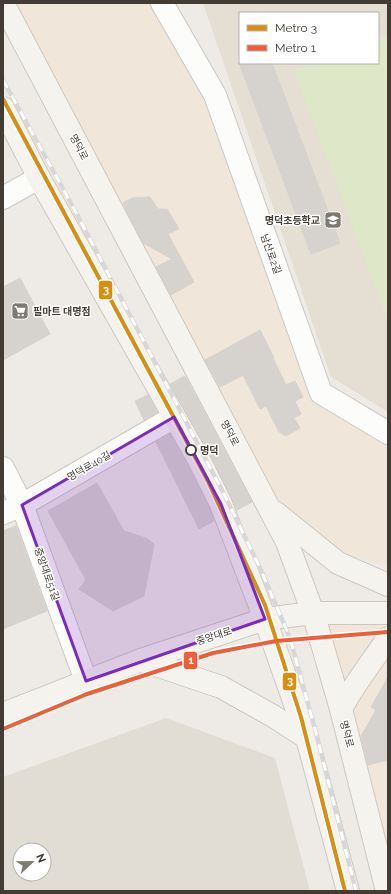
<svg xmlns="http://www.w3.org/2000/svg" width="391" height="894" font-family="Raleway,'Noto Sans KR',sans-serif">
	<rect width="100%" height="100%" fill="#eeebe7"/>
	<path fill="#e2ddd4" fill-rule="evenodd" d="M166,718L275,758L310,891H3V777ZM20,850H44V874H20Z"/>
	<g fill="#f1e6da">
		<polygon points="3,3 164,3 215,95 321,393 388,433 388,567 315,544 269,508"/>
		<polygon points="388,612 388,891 313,613"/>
	</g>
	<path fill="#e5ded3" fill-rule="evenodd" d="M203,3H388V412L331,377ZM240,13H378V63H240Z"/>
	<polygon fill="#dee7c8" points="388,35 388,322 294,70 313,63 378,63 378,39"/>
	<g fill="#d6d2ce" stroke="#d6d2cd">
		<polygon points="239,63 272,63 340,243 311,254"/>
		<polygon points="150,197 158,209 167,209 179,229 168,234 194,282 171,295 156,267 172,259 143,243 123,203 132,198"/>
		<polygon points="20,278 50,334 3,360 3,287"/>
		<polygon points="260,330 274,358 273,358 286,385 295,381 303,397 295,401 301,414 294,418 300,428 286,436 279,432 266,406 260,409 243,375 220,387 205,360"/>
		<polygon points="185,376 252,502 237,510 210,454 170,384"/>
		<polygon points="148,395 157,412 144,420 135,401"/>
		<polygon points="170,434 188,466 210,509 214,521 199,529 156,442"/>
		<polygon points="97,483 124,531 146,538 154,544 144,596 113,611 79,589 86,580 48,511"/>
		<polygon points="16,526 47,611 3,629 3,531"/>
		<polygon points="388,677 388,760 368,765 361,736 376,710 371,707"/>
	</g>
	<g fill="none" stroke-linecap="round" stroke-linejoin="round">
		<g stroke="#cac7c3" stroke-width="24">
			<g id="minor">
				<polyline points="162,3 215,95 321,393 388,433"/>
				<polyline points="3,198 39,178"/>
				<polyline points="3,468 22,505 86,681"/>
				<polyline points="3,513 22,505 174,417"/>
			</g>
		</g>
		<g stroke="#ccc8bf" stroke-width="24">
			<g id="secondary">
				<polyline points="3,3 287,542 313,613 341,709 387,891"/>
				<polyline points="3,108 39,178 199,460 221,504 265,619 307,738 348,891"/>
				<polyline points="276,513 338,563 388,585"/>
				<polyline points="141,660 221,687 273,716 307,738"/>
				<path d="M341,709C354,684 372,662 388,638"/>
				<polyline points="3,714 141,660 265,619 313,613 388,613"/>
			</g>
		</g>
		<use href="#minor" stroke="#fcfcfb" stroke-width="22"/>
		<use href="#secondary" stroke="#f5f3ed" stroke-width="22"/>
		<g stroke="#d8d7d7" stroke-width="4.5">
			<polyline id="rail" points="3,80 72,205 224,494 260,568 290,638 316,733 356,891"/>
		</g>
		<use href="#rail" stroke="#fff" stroke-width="3" stroke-dasharray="9" stroke-linecap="butt"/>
		<g stroke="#fff" stroke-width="7">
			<polyline id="metro-1" points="3,99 208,481 265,605 301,717 345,891"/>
		</g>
		<g stroke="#fff" stroke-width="7">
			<polyline id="metro-2" points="3,729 87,694 213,653 276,641 388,632"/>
		</g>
		<use href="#metro-1" stroke="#d88e11" stroke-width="4"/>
		<use href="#metro-2" stroke="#ef5e37" stroke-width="4"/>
	</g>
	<path fill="#7b2cbf" fill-opacity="0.2" stroke="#7b2cbf" stroke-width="3" stroke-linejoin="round" d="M174,417L221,504L265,619L86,681L22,505Z"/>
	<defs>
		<g id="school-square" transform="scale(0.9)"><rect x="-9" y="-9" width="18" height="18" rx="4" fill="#7f7973" stroke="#fff"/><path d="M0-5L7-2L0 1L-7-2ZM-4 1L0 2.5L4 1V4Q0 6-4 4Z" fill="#fff"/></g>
		<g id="supermarket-square" transform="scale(0.9)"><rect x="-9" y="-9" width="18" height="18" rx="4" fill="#7f7973" stroke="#fff"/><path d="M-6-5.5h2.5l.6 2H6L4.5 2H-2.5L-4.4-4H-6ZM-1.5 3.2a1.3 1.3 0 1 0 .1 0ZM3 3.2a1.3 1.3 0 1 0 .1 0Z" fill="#fff"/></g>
	</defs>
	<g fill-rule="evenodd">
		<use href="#school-square" x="333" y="220"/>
		<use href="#supermarket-square" x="20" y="311"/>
	</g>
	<circle fill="#fff" stroke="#433c34" stroke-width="2" cx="191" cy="450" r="5"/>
	<g text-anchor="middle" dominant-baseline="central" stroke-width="3" stroke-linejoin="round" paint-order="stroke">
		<g font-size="10" fill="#433c34" stroke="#fff">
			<text transform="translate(79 147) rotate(62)">명덕로</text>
			<text transform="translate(271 254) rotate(70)">남산로2길</text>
			<text transform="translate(230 433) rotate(62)">명덕로</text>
			<text transform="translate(89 466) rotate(-30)">명덕로40길</text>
			<text transform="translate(47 574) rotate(70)">중앙대로51길</text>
			<text transform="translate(214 636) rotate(-18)">중앙대로</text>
			<text transform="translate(347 734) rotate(75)">명덕로</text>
		</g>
		<g font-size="10" font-weight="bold" fill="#433c34" stroke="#fff" text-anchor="end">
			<text x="320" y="220">명덕초등학교</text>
			<text x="33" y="311" text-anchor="start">필마트 대명점</text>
		</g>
		<g font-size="10" font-weight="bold" fill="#433c34" stroke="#fff" text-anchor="start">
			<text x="200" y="450">명덕</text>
		</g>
	</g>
	<g stroke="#fff" stroke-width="1.5">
		<rect x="98" y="280" width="15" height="20" rx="4" fill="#d88e11"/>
		<rect x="183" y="651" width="15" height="19" rx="4" fill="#ef5e37"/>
		<rect x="282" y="672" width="15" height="19" rx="4" fill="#d88e11"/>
	</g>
	<g font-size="11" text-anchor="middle" font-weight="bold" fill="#fff">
		<text x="106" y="294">3</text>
		<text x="191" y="664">1</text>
		<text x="290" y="685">3</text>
	</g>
	<rect width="391" height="894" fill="none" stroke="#433c34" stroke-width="8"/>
	<rect x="239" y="12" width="140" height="52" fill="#ffffff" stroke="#b4b1ae"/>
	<rect x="247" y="25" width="20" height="6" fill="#d88e11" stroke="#b4b1ae"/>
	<text x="275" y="32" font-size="12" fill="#433c34">Metro 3</text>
	<rect x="247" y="45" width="20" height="6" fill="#ef5e37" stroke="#b4b1ae"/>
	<text x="275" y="52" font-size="12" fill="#433c34">Metro 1</text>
	<g transform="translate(32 862) rotate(68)"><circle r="19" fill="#ffffff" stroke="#b4b1ae"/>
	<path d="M0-3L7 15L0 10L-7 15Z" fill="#7f7973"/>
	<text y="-6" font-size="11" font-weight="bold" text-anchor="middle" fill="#433c34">N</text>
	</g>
</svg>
